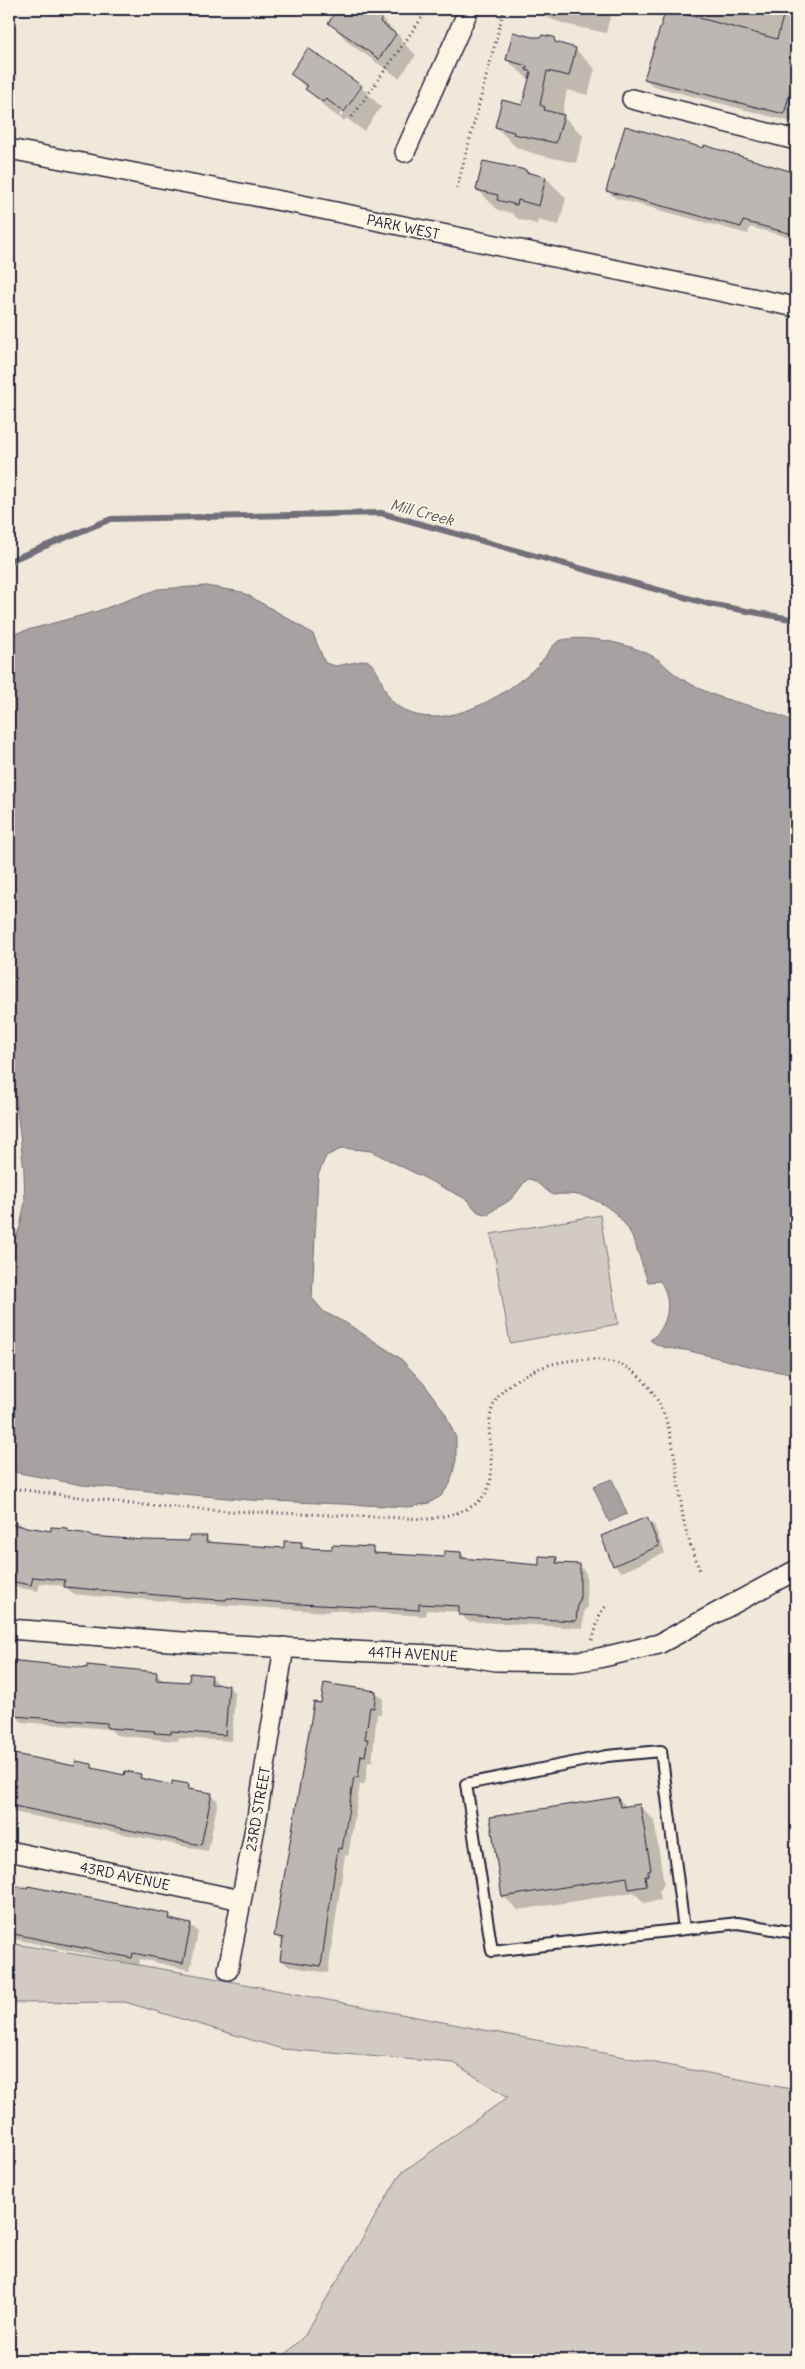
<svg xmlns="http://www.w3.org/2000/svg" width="805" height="2369" font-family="Delius,sans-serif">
	<rect width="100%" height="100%" fill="#efe8db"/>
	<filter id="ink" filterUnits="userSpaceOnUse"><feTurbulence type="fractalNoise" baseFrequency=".02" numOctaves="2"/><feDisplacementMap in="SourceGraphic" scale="10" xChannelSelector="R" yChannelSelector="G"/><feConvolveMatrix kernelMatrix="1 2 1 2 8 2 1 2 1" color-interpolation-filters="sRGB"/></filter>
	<g filter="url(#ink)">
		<g fill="#d1cbc3" stroke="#7a767f">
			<polygon points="600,1215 618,1324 510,1343 491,1234"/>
			<polygon points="9,1943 203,1976 796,2090 796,2360 280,2360 305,2335 401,2173 508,2097 454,2063 282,2049 125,2002 9,2003"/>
		</g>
		<g fill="#a6a2a2" stroke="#716f79">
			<path d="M206,586L242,592L286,617L313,634L325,663L336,666L367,660C382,670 381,692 395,704C436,739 509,695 539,664C547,657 551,643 562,640C588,634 639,645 660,661C664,664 667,668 671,671C683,681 700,689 714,695C741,705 771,709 796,723V1374C761,1371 728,1360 694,1352C676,1347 666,1352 650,1340C669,1328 673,1299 660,1281L648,1282C642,1266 638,1249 631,1234C616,1205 585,1190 553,1195L533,1180L528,1179C521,1185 518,1192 512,1198C505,1205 495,1207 488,1215L478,1212L466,1199L371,1151L343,1148L326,1156L318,1175L312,1298L324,1312L346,1323L400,1358L425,1385L445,1413L456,1438V1460L450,1484L441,1496L429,1503L409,1507L249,1500L82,1485L9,1471V1253L20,1227L25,1202L24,1171L9,1038V635L98,611L158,589Z"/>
			<polygon points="612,1479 627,1514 609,1522 593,1486"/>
		</g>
		<g fill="#0003" fill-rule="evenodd">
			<polygon points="340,9 357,9 361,11 363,9 368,9 382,19 402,39 401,41 416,55 399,78 349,43 330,23"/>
			<polygon points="538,9 557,9 592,16 592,14 569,9 612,9 606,33 564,24 546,17"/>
			<polygon points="697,9 796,9 796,123 653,86 645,79 695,18"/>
			<polygon points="532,38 553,39 559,45 575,49 595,69 588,95 567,90 562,115 583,136 576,163 535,154 516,147 496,127 523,107 530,81 507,60"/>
			<path d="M292,74L361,87L381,107L364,131L346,118L344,121L327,109ZM358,89H361L341,117L339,116Z"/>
			<polygon points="705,147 796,174 796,239 750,227 748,234 615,198 608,191 704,150"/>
			<polygon points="526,171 546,178 566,198 559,225 538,220 537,224 518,219 512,213 498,210 478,190"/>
			<polygon points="646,1518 654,1525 665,1553 622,1572 614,1565"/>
			<polygon points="9,1520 18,1522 24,1528 52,1533 66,1529 70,1533 90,1535 92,1537 190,1542 206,1538 212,1544 285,1550 301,1543 307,1549 372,1549 378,1555 445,1559 461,1553 467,1560 540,1566 556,1559 562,1564 579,1565 586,1573 587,1608 584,1610 583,1628 467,1621 460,1612 426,1610 426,1616 329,1610 329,1612 93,1596 73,1594 65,1586 40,1583 38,1591 9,1586"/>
			<polygon points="9,1662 156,1673 163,1681 190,1683 211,1676 218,1685 228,1686 235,1693 232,1741 178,1738 178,1741 163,1740 116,1735 110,1729 22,1722 16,1716 9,1715"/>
			<polygon points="376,1692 383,1699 381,1714 377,1714 372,1762 368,1762 365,1784 360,1784 348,1856 345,1855 328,1973 288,1966 281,1959 284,1944 276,1936 322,1704"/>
			<polygon points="9,1752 76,1768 92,1765 97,1771 125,1776 140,1775 145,1781 173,1786 188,1785 194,1791 211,1794 218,1801 208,1851 9,1811"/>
			<polygon points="618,1798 628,1808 640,1806 654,1820 664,1884 662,1885 662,1889 659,1890 661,1900 644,1903 634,1892 518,1910 503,1896"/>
			<polygon points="9,1883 169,1915 176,1922 191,1925 198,1932 190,1970 140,1959 139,1965 9,1938"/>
		</g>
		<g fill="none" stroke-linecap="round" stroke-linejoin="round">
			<polyline stroke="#716f79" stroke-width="6" points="9,561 111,519 381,513 709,604 796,620"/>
		</g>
		<g fill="#bcb7b3" stroke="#22223b">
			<polygon points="338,9 370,9 383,18 380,22 396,34 379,59 328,23"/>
			<polygon points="666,9 777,39 785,9 796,9 796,72 784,114 644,79"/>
			<polygon points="513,32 532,37 541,37 542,35 554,37 555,42 576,48 569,76 547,71 540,105 545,107 544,110 564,115 556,143 513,134 514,132 495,127 502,100 522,105 531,72 526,70 527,66 506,60"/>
			<polygon points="308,48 362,86 344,112 326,99 323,102 305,89 308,86 290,74"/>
			<polygon points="625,126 704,148 704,145 796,173 796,235 743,221 741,227 606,191"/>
			<polygon points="483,161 526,170 526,172 546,177 539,206 518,200 517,205 497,200 498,195 476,190"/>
			<polygon points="647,1517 659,1546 613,1566 601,1536"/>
			<polygon points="9,1524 51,1531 51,1527 67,1528 67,1531 90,1534 90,1536 144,1540 189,1541 189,1536 207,1536 206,1542 284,1548 284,1541 302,1542 301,1548 332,1549 332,1545 373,1547 373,1553 444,1557 444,1551 461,1552 461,1558 539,1565 539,1556 557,1557 556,1563 580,1564 580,1601 578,1602 576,1621 459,1615 459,1606 419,1604 419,1610 299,1604 227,1598 226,1600 204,1599 64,1587 65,1580 33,1577 31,1585 9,1581"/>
			<polygon points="9,1660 87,1668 87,1665 157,1672 156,1680 189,1682 190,1673 212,1675 211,1684 229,1685 225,1735 171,1731 171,1734 154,1733 155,1731 107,1728 107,1723 14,1716 15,1710 9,1709"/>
			<polygon points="324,1683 376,1691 374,1708 370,1707 365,1739 368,1739 365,1756 361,1755 358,1778 354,1777 342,1849 338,1848 321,1966 280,1960 283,1938 274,1936 314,1702 321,1703"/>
			<polygon points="9,1753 75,1766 76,1761 92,1764 92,1768 124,1775 125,1771 141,1774 140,1778 172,1785 172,1781 189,1784 188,1789 212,1793 201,1845 9,1805"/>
			<polygon points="618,1797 620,1807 640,1804 651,1870 648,1871 648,1875 645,1876 647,1886 629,1889 627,1877 502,1897 490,1817"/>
			<polygon points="9,1885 27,1889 28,1886 170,1914 169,1919 191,1924 183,1963 133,1953 132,1958 9,1933"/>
		</g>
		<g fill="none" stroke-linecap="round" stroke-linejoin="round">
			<g stroke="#22223b" stroke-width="14">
				<polyline id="lane" points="684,1929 661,1751 607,1756 466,1784 492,1951 738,1923 796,1933"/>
			</g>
			<g stroke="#22223b" stroke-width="22">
				<g id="street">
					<polyline points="632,99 796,140"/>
					<polyline points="9,149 302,205 796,307"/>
					<polyline points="405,152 469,9"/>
					<polyline points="9,1629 196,1643 471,1657 496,1661 573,1662 599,1658 659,1644 796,1570"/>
					<polyline points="9,1851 241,1900"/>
					<polyline points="228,1970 257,1817 284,1647"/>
				</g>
			</g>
			<g stroke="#22223b" stroke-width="3" stroke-dasharray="1 4" stroke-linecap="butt">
				<polyline points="352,117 428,9"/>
				<polyline points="457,188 504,9"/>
				<path d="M9,1488L131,1504L229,1511L430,1519C449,1515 471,1512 484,1496C503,1470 477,1427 498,1397C522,1363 594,1348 630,1369C640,1375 649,1386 655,1396C675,1428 677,1480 683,1517C686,1535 694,1554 700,1571"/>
				<path d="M592,1640C598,1628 596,1613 608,1605"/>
			</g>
			<use href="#lane" stroke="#fcf5e5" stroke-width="10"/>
			<use href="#street" stroke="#fcf5e5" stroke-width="19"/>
		</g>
	</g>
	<g text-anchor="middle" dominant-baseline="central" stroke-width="4" stroke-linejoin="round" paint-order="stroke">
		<g font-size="14" fill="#22223b" stroke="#fcf5e5">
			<text transform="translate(403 227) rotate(12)">PARK WEST</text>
			<text transform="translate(413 1654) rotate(3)">44TH AVENUE</text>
			<text transform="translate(258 1809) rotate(-80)">23RD STREET</text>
			<text transform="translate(125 1876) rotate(12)">43RD AVENUE</text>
		</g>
		<g font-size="15" font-style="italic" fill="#575564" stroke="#fcf5e5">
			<text transform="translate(422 512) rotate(15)">Mill Creek</text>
		</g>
	</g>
	<rect width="805" height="2369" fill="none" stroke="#fcf5e5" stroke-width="30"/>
	<rect x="15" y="15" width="775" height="2339" fill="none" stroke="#22223b" stroke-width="2" filter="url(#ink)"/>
</svg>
